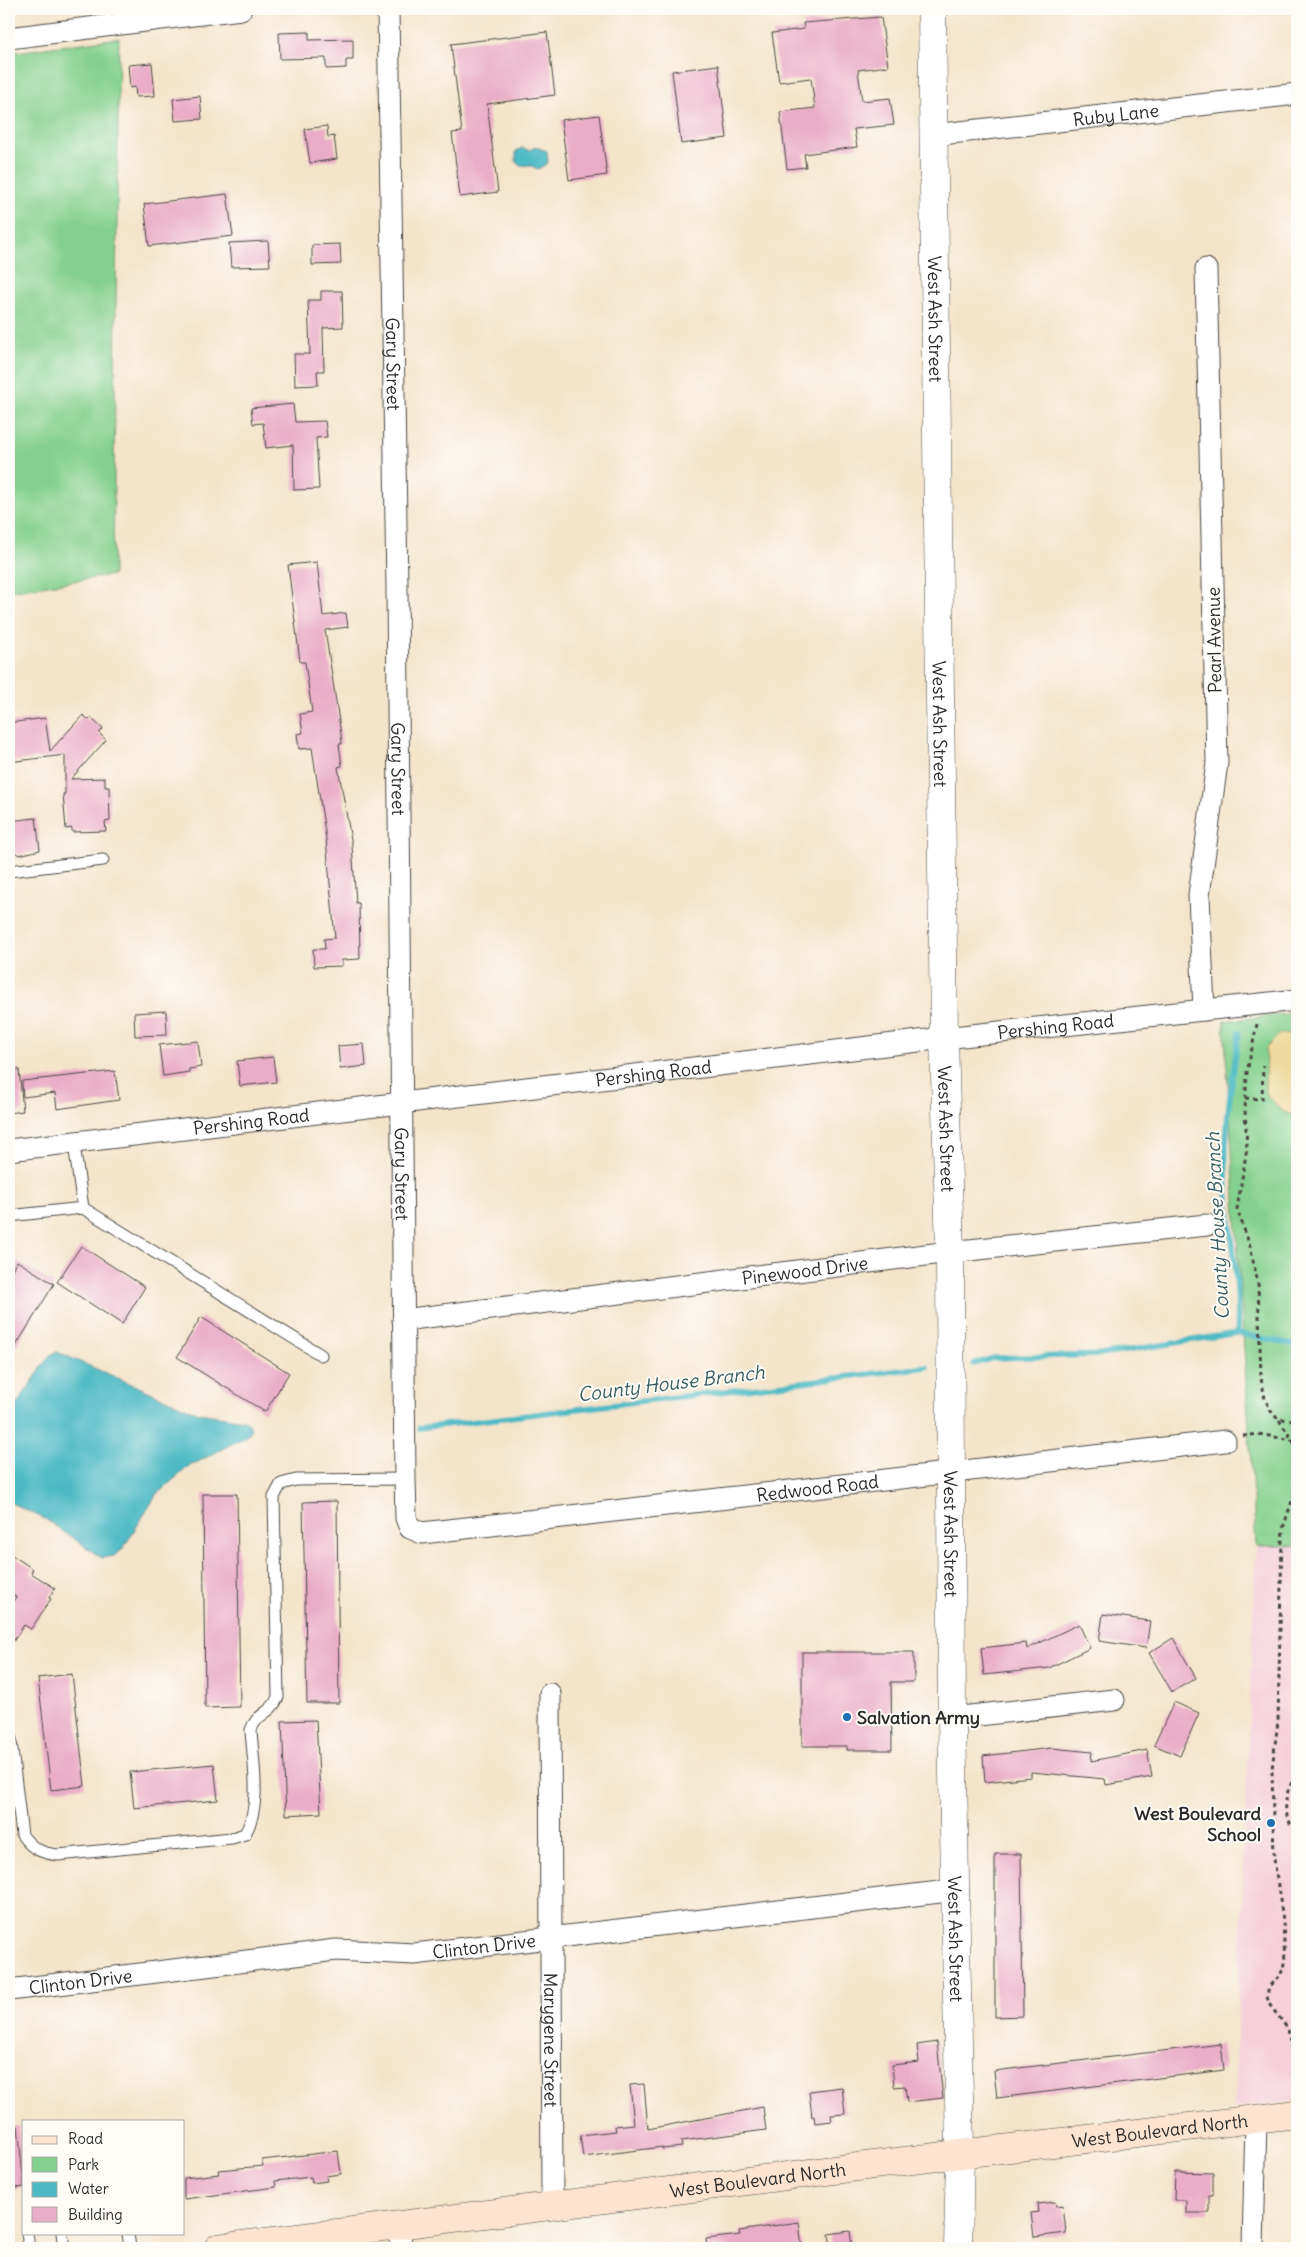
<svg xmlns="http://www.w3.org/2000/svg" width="1306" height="2257" font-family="Delius,sans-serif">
	<rect width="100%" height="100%" fill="#fdfcf7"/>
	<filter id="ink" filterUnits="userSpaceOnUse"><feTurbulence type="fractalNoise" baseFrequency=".02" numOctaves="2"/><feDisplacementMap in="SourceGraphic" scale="10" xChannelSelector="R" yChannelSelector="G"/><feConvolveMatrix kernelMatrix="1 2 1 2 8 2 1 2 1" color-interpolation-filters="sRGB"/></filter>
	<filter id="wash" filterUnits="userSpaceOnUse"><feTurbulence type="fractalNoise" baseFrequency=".0096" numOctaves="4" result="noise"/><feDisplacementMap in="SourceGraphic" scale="20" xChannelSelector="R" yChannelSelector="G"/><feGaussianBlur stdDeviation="1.12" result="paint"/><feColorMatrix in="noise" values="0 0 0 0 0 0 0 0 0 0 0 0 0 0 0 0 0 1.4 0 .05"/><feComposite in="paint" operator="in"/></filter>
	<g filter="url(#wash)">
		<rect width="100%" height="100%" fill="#f4e4ca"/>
		<polygon fill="#f5cfda" points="1256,1546 1297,1546 1297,2100 1234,2108"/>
		<g fill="#84d08e" stroke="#587e5c">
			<polygon points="119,38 113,575 9,591 9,53"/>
			<polygon points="1297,1013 1297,1546 1256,1546 1224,1021"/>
		</g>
		<polygon fill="#eeda9e" stroke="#8c8264" points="1280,1034 1297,1035 1297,1117 1282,1111 1265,1093 1266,1048"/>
		<g fill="#4dbac5" stroke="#3c7278">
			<polygon points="536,147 547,151 548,163 538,169 529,165 520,166 516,162 516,151 522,148 529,150"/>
			<polygon points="57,1352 199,1413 244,1420 249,1424 251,1430 247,1436 188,1467 157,1494 122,1550 114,1556 102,1558 45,1519 9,1502 9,1416 50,1355"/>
		</g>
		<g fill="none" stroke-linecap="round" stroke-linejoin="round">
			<g stroke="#4dbac5" stroke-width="5.5">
				<polyline points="1237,1333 1297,1345"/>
				<path d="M974,1364L993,1358L1100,1355L1237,1333C1241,1280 1228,1227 1226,1174C1224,1126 1232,1080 1239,1033"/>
				<polyline points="419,1428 927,1367"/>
			</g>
		</g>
		<g id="blocks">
			<g fill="#eaadc7">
				<polygon points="881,17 888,66 858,70 862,101 890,98 894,125 854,129 857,147 804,154 806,167 787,169 780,112 815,108 811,78 779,82 772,33 804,29 803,23"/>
				<polygon points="309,32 309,40 353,39 353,60 346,60 346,68 326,69 326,58 280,59 279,33"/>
				<polygon points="547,32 555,95 487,104 498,192 460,197 452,133 462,132 451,44"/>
				<polygon points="152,63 155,96 136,97 135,87 130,88 128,65"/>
				<polygon points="718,65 727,138 681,144 672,71"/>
				<polygon points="200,96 202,119 175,121 173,99"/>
				<polygon points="599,115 607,175 569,180 561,120"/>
				<polygon points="327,126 328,137 334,136 337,159 310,163 305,129"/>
				<polygon points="227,194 233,236 149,246 144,204"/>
				<polygon points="268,241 270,266 231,267 229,243"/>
				<polygon points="340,244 341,264 312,265 312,245"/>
				<polygon points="321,291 342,291 343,327 323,328 324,371 317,371 318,385 295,386 294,354 310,354 308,300 321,300"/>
				<polygon points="293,404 295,422 325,421 327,437 316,438 319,489 294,490 293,445 266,448 263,423 253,424 251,408"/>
				<polygon points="317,562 323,616 346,613 348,627 325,630 341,734 342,744 339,744 342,766 338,767 352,845 356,903 359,903 360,959 342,960 342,966 314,967 313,949 325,949 324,939 335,938 326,839 312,748 299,749 297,734 303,733 300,714 312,712 305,662 300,662 288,565"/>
				<polygon points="83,715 89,720 91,718 103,729 99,733 106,740 71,779 105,778 105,787 109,787 110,821 105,822 106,831 72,832 72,828 66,829 63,794 65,794 65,755 9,762 9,723 45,718 50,751"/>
				<polygon points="36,818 40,850 19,855 9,848 9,821"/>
				<polygon points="166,1011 167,1035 135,1036 134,1013"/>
				<polygon points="198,1041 201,1067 189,1069 189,1072 163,1076 159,1045"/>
				<polygon points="364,1044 366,1066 340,1069 338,1046"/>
				<polygon points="273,1057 276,1082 240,1086 237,1061"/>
				<polygon points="19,1069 23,1111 9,1113 9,1070"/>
				<polygon points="115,1071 119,1100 57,1109 55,1093 23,1097 22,1081"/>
				<polygon points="81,1246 145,1287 122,1324 57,1282"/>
				<polygon points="17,1261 54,1284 9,1357 9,1275"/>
				<polygon points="201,1317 289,1373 265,1412 177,1357"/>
				<polygon points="203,1494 237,1494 240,1707 205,1708"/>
				<polygon points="337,1501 339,1703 307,1703 303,1502"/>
				<polygon points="9,1553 33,1569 31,1573 55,1588 49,1598 51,1599 31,1629 24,1625 9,1648 9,1608 16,1597 9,1592"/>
				<polygon points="1103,1614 1150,1621 1146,1648 1099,1641"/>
				<polygon points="1079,1624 1090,1648 1049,1668 984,1675 981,1648 1026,1643 1027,1649"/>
				<polygon points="1173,1638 1196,1678 1172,1692 1149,1653"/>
				<polygon points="802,1652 914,1652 914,1682 891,1682 892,1750 847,1750 847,1746 802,1746"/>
				<polygon points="72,1674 85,1786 51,1790 38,1678"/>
				<polygon points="1174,1702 1199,1713 1180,1756 1154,1745"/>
				<polygon points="316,1720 321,1813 286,1815 282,1721"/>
				<polygon points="1052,1748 1092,1752 1091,1761 1147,1750 1152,1777 1106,1785 1105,1779 1031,1772 1031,1777 985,1782 983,1756"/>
				<polygon points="214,1764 218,1800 134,1808 130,1772"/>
				<polygon points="995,1854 1021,1854 1023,2016 995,2017"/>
				<polygon points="937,2042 943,2098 907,2102 905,2086 894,2087 892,2065 919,2062 917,2045"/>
				<polygon points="1221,2044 1224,2070 997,2098 994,2071"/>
				<polygon points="644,2084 648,2129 763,2107 766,2130 681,2141 682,2147 662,2149 662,2147 583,2157 580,2135 616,2131 615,2126 634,2124 630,2085"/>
				<polygon points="842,2087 845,2114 831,2115 832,2121 815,2123 814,2116 812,2117 809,2091"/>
				<polygon points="18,2126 24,2187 9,2189 9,2127"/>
				<polygon points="338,2151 341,2174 326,2176 327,2181 312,2183 311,2177 275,2181 276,2187 184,2199 184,2178 219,2174 218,2170 263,2166 262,2160"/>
				<polygon points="1175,2172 1213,2173 1213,2195 1209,2195 1209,2213 1186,2213 1186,2200 1174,2200"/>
				<polygon points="1055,2202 1056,2206 1063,2205 1066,2233 1034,2237 1031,2213 1038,2212 1037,2204"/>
				<polygon points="799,2222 802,2248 707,2248 706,2239 740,2235 739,2231"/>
				<polygon points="850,2231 852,2248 831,2248 829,2234"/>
			</g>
		</g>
	</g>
	<g filter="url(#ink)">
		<use href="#blocks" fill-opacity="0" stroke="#494743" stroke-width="1"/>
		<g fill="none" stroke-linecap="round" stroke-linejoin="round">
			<g stroke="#494743" stroke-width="13">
				<g id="service">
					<polyline points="9,871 103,860"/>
					<polyline points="74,1144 83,1208"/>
					<polyline points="9,1216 83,1208 321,1355"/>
					<path d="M9,1724L22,1835C32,1849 41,1853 58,1855L232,1838L245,1834C262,1804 253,1764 251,1730C257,1712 271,1715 278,1697L274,1497L281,1484L296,1480L405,1479"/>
					<polyline points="27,2233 29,2248"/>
					<polyline points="62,2233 64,2248"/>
					<polyline points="128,2233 130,2248"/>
				</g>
			</g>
			<g stroke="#494743" stroke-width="23">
				<g id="minor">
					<path id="s1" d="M388,9L397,588L405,1479L406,1518L410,1528L422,1533L1225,1441"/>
					<polyline points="9,38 241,9"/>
					<path id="s2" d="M933,135L1297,94"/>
					<polyline points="1204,1010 1199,895 1217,763 1206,269"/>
					<path id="s3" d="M9,1150L944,1038L1297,1000"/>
					<path id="s4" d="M403,1320L950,1252L1207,1225"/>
					<path id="s5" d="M550,1694L552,2207"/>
					<polyline points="952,1718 1114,1700"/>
					<path id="s6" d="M9,1990L336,1950L414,1954L957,1890"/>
					<polyline points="400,2248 401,2225"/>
					<polyline points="1253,2248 1256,2119"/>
				</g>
			</g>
			<g stroke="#494743" stroke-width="29">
				<g id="tertiary">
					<path id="s7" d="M932,9L944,1038L950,1252L952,1718L960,2154L958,2248"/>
				</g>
			</g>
			<g stroke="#494743" stroke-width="29">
				<g id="secondary">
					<path id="s8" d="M218,2248L960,2154L1297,2114"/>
				</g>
			</g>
			<g stroke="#494743" stroke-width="3" stroke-dasharray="4 4" stroke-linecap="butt">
				<polyline points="1257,1024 1247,1072 1245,1109 1247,1148 1237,1209 1250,1246 1258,1284 1261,1378 1265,1399 1272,1413 1278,1419 1297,1420"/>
				<polyline points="1245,1098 1262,1099 1263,1065"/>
				<polyline points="1279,1420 1297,1447"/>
				<polyline points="1243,1436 1258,1434 1292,1440"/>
				<polyline points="1297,1486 1284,1525 1282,1538 1278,1721 1272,1769 1274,1859 1283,1920 1285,1964 1280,1976 1269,1986 1267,1996 1269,2004 1288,2029 1297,2085"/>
				<path d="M1297,1776C1284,1788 1280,1819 1297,1830"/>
			</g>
			<use href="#service" stroke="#fff" stroke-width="11"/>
			<use href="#minor" stroke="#fff" stroke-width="21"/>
			<use href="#tertiary" stroke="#fff" stroke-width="28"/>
			<use href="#secondary" stroke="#fde4d0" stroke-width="28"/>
		</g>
	</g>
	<g fill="#1f6fb2" stroke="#fdfcf7" stroke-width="2">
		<circle cx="847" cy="1717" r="5"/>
		<circle cx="1271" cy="1823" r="5"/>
	</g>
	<g text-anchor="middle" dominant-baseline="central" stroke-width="4" stroke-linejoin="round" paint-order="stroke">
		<g font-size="18" fill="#2b2b2b" stroke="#fdfcf7">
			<text stroke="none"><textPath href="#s2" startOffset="184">Ruby Lane</textPath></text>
			<text stroke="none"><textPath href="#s7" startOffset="310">West Ash Street</textPath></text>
			<text stroke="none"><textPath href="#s1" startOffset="355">Gary Street</textPath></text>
			<text transform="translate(1214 640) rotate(-91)">Pearl Avenue</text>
			<text stroke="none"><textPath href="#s7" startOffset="715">West Ash Street</textPath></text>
			<text stroke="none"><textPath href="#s1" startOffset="760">Gary Street</textPath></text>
			<text stroke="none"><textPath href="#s3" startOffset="1054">Pershing Road</textPath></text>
			<text stroke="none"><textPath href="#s3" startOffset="649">Pershing Road</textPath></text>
			<text stroke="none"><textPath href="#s3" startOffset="244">Pershing Road</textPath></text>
			<text stroke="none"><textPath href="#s7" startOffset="1120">West Ash Street</textPath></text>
			<text stroke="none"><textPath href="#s1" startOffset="1165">Gary Street</textPath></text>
			<text stroke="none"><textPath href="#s4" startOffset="405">Pinewood Drive</textPath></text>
			<text stroke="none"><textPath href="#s1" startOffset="1931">Redwood Road</textPath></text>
			<text stroke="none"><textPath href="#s7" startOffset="1525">West Ash Street</textPath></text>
			<text stroke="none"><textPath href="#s7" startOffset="1930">West Ash Street</textPath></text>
			<text stroke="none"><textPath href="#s6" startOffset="478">Clinton Drive</textPath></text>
			<text stroke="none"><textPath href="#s6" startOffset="72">Clinton Drive</textPath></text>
			<text stroke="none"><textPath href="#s5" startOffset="346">Marygene Street</textPath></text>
			<text stroke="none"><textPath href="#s8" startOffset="949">West Boulevard North</textPath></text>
			<text stroke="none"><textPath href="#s8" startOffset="544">West Boulevard North</textPath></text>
		</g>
		<g font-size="18" font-weight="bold" fill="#2b2b2b" stroke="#fdfcf7" text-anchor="start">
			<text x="857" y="1717">Salvation Army</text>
			<text x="1261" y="1813" text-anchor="end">West Boulevard<tspan x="1261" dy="21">School</tspan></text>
		</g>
		<g font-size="19" font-style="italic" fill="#375d61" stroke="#fdfcf7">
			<text transform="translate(1217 1226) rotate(-93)">County House Branch</text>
			<text transform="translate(671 1383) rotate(-7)">County House Branch</text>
		</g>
	</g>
	<rect width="1306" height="2257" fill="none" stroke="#fdfcf7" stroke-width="30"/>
	<rect x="22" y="2120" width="162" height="115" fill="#fdfcf7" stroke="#a9a8a5"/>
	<rect x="32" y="2136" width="25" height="8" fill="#fde4d0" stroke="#a9a8a5"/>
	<text x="68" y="2144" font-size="15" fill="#2b2b2b">Road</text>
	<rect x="32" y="2157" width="25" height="15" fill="#84d08e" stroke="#a9a8a5"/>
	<text x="68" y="2170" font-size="15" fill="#2b2b2b">Park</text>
	<rect x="32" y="2182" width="25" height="15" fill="#4dbac5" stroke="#a9a8a5"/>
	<text x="68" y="2194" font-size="15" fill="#2b2b2b">Water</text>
	<rect x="32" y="2207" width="25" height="15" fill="#eaadc7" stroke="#a9a8a5"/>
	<text x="68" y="2220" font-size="15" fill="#2b2b2b">Building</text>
</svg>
